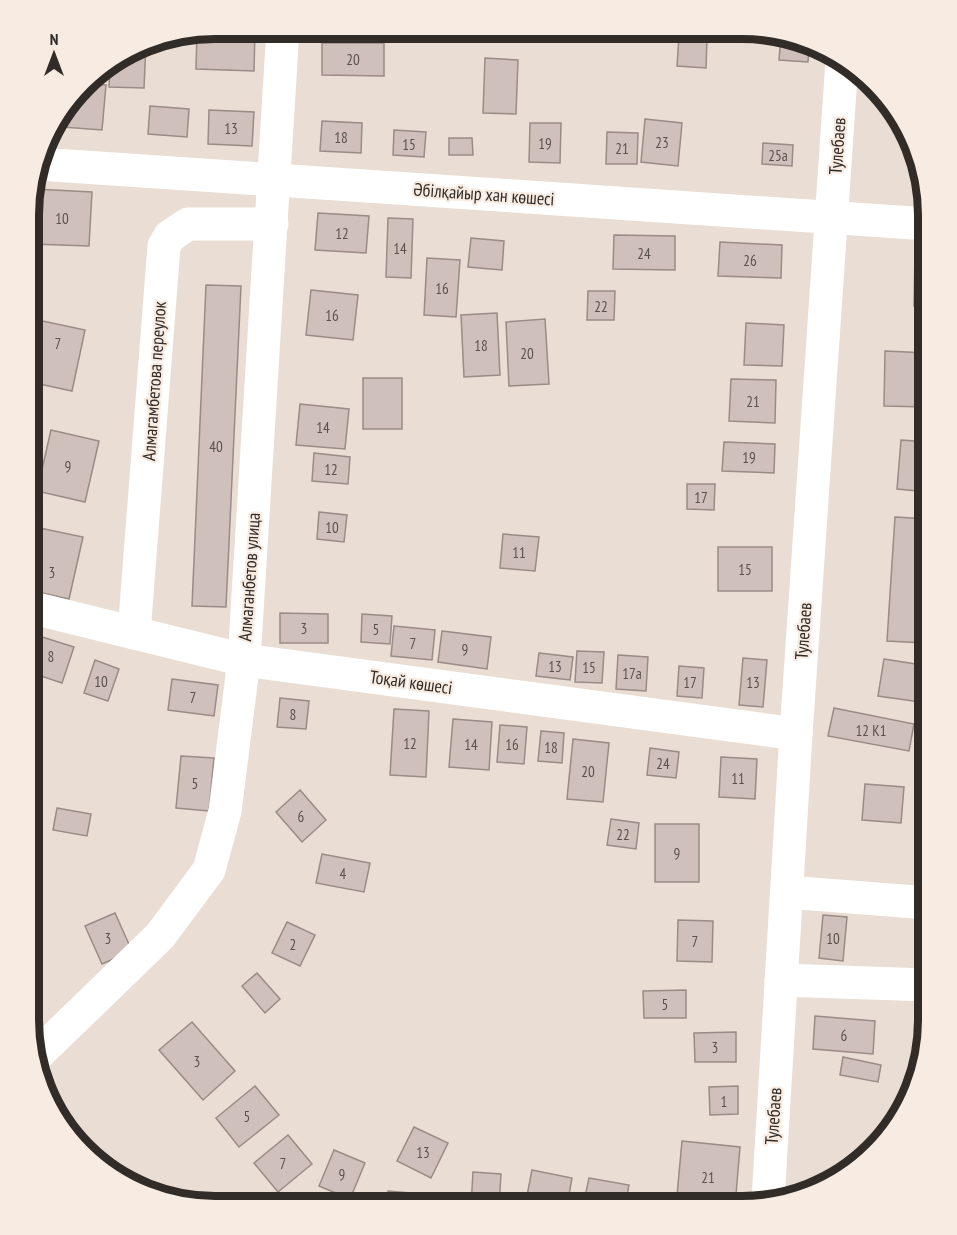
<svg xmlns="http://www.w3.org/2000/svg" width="957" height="1235" font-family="'PT Sans Narrow',sans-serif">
	<rect width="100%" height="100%" fill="#eaded4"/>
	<g fill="#d0c0bb" stroke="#998b85" stroke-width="1.5">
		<polygon points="215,28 255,30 254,71 196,69 197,31"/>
		<polygon points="679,36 707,38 706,68 677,66"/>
		<polygon points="781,36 809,48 808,62 779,60"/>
		<polygon points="146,43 144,88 109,87 110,64"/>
		<polygon points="322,43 384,43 384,76 322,75"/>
		<polygon points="485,58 518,60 516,114 483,113"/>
		<polygon points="85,84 106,85 102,130 63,127 65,108"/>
		<polygon points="150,106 189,109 187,137 148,134"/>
		<polygon points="209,110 254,112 252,146 208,144"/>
		<polygon points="645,119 682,123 678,166 641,162"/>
		<polygon points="322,121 362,123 361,153 320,151"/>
		<polygon points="530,123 561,123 560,163 529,162"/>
		<polygon points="394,130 426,132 424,157 393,155"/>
		<polygon points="607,132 638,133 637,164 606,164"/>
		<polygon points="449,138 472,138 473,155 449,155"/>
		<polygon points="763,143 793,145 792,166 762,164"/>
		<polygon points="34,189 92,192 89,246 32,244"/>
		<polygon points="318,213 369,216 366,253 315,250"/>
		<polygon points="388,218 413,219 411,278 386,277"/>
		<polygon points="614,235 675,236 675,270 613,269"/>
		<polygon points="471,238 504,241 502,270 468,267"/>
		<polygon points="720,242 782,245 781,278 718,276"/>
		<polygon points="915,253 928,254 928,307 914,306"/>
		<polygon points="427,258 460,260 456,317 424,315"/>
		<polygon points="206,285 241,286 226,607 192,606"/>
		<polygon points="311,290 358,295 353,340 306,335"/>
		<polygon points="588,291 615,291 614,320 587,320"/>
		<polygon points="497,313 500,375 464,377 461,315"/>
		<polygon points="545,319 549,384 509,386 506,322"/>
		<polygon points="38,320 85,330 72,391 30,382 30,356"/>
		<polygon points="746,323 784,325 782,366 744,365"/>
		<polygon points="885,351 928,353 926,407 884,406"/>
		<rect x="363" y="378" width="39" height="51"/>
		<polygon points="731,379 776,380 775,423 729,421"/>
		<polygon points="300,404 349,409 345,449 296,445"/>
		<polygon points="51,430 99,441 85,502 37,491"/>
		<polygon points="901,440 928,442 928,492 897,489"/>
		<polygon points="724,442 775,444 774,473 722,471"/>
		<polygon points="314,453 350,457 348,484 312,481"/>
		<polygon points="687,484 715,484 714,510 687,509"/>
		<polygon points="319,512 347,515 344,542 317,539"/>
		<polygon points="895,517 928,519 928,571 924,643 887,641"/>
		<polygon points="35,527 83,537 69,599 29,590 29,553"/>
		<polygon points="503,534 539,537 535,571 500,568"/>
		<rect x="718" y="547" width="54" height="44"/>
		<polygon points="280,613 328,614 328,643 280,643"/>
		<polygon points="362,614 392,616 390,644 361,642"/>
		<polygon points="394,626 435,630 432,660 391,656"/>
		<polygon points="442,631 491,637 487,669 438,662"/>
		<polygon points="39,636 74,647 62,683 29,672 29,665"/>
		<polygon points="577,651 604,652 602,683 575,682"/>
		<polygon points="539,653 573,657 570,680 536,676"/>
		<polygon points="618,655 648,657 646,691 616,689"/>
		<polygon points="743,658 767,660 763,707 739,705"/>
		<polygon points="884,659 928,666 927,703 878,696"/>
		<polygon points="95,660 119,669 108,701 84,693"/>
		<polygon points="679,666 704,668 702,698 677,696"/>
		<polygon points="172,679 218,685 214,716 168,710"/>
		<polygon points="280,698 309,701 306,729 277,727"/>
		<polygon points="834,708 914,724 909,751 828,736"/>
		<polygon points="394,709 429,711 426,777 390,775"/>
		<polygon points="453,719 492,722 489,770 449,767"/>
		<polygon points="500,725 527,727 524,764 497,762"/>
		<polygon points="541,731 564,733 562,763 538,761"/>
		<polygon points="573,739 609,743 603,802 567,799"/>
		<polygon points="650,748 679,752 676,778 647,775"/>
		<polygon points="181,756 214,758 209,811 176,808"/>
		<polygon points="721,757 757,759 755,799 719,797"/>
		<polygon points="865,784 904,787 901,823 862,820"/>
		<polygon points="300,790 326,820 302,842 276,812"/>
		<polygon points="57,808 91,814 87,836 53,830"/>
		<polygon points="611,819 639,823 636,849 607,845"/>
		<rect x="655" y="824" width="44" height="58"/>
		<polygon points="322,854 370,863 364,892 316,883"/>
		<polygon points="115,913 132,951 102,964 85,926"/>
		<polygon points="823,915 847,917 843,961 819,958"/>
		<polygon points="678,920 713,921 712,962 677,961"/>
		<polygon points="287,922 315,935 300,966 272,953"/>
		<polygon points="257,973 280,999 265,1013 242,986"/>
		<polygon points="686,990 686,1018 644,1018 643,991"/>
		<polygon points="815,1016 875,1021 873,1054 813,1049"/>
		<polygon points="192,1022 235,1071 203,1100 159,1050"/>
		<polygon points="736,1032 736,1062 695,1062 694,1033"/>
		<polygon points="843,1057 881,1065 878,1082 840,1075"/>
		<polygon points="255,1086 279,1115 239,1147 216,1118"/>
		<polygon points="738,1086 738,1114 710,1115 709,1087"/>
		<polygon points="414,1127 448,1143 431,1178 397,1161"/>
		<polygon points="288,1135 312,1164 278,1192 254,1163"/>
		<polygon points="682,1141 740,1147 735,1206 676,1206"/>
		<polygon points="334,1150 365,1163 350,1199 319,1186"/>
		<polygon points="532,1170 572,1178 567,1206 525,1206"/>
		<polygon points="473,1172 501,1174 499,1206 471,1206"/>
		<polygon points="589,1178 629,1185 625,1206 583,1206"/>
		<polygon points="388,1191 422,1194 421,1206 387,1205"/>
	</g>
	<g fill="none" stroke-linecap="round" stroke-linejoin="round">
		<g stroke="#fff" stroke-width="33">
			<polyline points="39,164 928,224"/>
			<polyline points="29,607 244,660 796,734"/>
			<polyline points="134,633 164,246 170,236 188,224 272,224"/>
			<polyline points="787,892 928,903"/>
			<polyline points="781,980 928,985"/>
			<polyline points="37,1055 160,936 209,870 225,811 244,660 283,29"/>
			<polyline points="768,1201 796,734 842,61"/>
		</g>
	</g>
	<g text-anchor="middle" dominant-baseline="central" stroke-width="4.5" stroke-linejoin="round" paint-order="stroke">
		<g font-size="15" fill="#59514d">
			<text x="353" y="59">20</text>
			<text x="231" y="128">13</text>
			<text x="341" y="137">18</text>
			<text x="662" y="142">23</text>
			<text x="545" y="143">19</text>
			<text x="409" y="144">15</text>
			<text x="622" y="148">21</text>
			<text x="778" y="155">25а</text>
			<text x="62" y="218">10</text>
			<text x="342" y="233">12</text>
			<text x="400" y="248">14</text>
			<text x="644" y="253">24</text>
			<text x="750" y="260">26</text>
			<text x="442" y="288">16</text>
			<text x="601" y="306">22</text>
			<text x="332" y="315">16</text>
			<text x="58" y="343">7</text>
			<text x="481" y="345">18</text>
			<text x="527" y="353">20</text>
			<text x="753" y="401">21</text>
			<text x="323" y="427">14</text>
			<text x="216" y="446">40</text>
			<text x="749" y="457">19</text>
			<text x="68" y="466">9</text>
			<text x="331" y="469">12</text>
			<text x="701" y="497">17</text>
			<text x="332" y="527">10</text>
			<text x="519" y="552">11</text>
			<text x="745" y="569">15</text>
			<text x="52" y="572">3</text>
			<text x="304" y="628">3</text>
			<text x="376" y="629">5</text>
			<text x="413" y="643">7</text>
			<text x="465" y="649">9</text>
			<text x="51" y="656">8</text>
			<text x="555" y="666">13</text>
			<text x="589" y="667">15</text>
			<text x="632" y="673">17а</text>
			<text x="101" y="681">10</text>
			<text x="690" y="682">17</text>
			<text x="753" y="682">13</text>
			<text x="193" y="697">7</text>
			<text x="293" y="714">8</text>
			<text x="871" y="730">12 К1</text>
			<text x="410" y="743">12</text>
			<text x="471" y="744">14</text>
			<text x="512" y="744">16</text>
			<text x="551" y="747">18</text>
			<text x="663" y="763">24</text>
			<text x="588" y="771">20</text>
			<text x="738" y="778">11</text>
			<text x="195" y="783">5</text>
			<text x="301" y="816">6</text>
			<text x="623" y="834">22</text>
			<text x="677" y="853">9</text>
			<text x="343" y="873">4</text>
			<text x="108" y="938">3</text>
			<text x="833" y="938">10</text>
			<text x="695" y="941">7</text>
			<text x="293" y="944">2</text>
			<text x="665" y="1004">5</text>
			<text x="844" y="1035">6</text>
			<text x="715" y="1047">3</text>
			<text x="197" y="1061">3</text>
			<text x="724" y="1101">1</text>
			<text x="247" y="1116">5</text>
			<text x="423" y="1152">13</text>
			<text x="283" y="1163">7</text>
			<text x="342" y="1174">9</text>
			<text x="708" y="1177">21</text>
		</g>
		<g font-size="18" fill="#312c28" stroke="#f8ebe1">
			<text transform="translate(837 146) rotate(-86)">Тулебаев</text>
			<text transform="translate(484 194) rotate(4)">Әбілқайыр хан көшесі</text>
			<text transform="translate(154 381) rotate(-86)">Алмагамбетова переулок</text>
			<text transform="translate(249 577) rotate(-86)">Алмаганбетов улица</text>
			<text transform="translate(803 631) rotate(-86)">Тулебаев</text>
			<text transform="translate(411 682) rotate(8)">Тоқай көшесі</text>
			<text transform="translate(773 1116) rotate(-86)">Тулебаев</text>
		</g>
	</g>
	<path d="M0 0H957V1235H0ZM215 39H742A176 176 0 0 1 918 215V1020A176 176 0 0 1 742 1196H215A176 176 0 0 1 39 1020V215A176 176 0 0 1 215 39Z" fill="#f8ebe1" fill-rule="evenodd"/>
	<path fill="none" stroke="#312c28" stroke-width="8" d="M215 39H742A176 176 0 0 1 918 215V1020A176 176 0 0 1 742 1196H215A176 176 0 0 1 39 1020V215A176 176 0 0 1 215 39Z"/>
	<g transform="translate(54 54)" stroke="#f8ebe1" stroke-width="4.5" paint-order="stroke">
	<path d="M0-4.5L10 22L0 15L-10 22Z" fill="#312c28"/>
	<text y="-9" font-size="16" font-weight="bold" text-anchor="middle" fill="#312c28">N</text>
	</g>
</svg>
